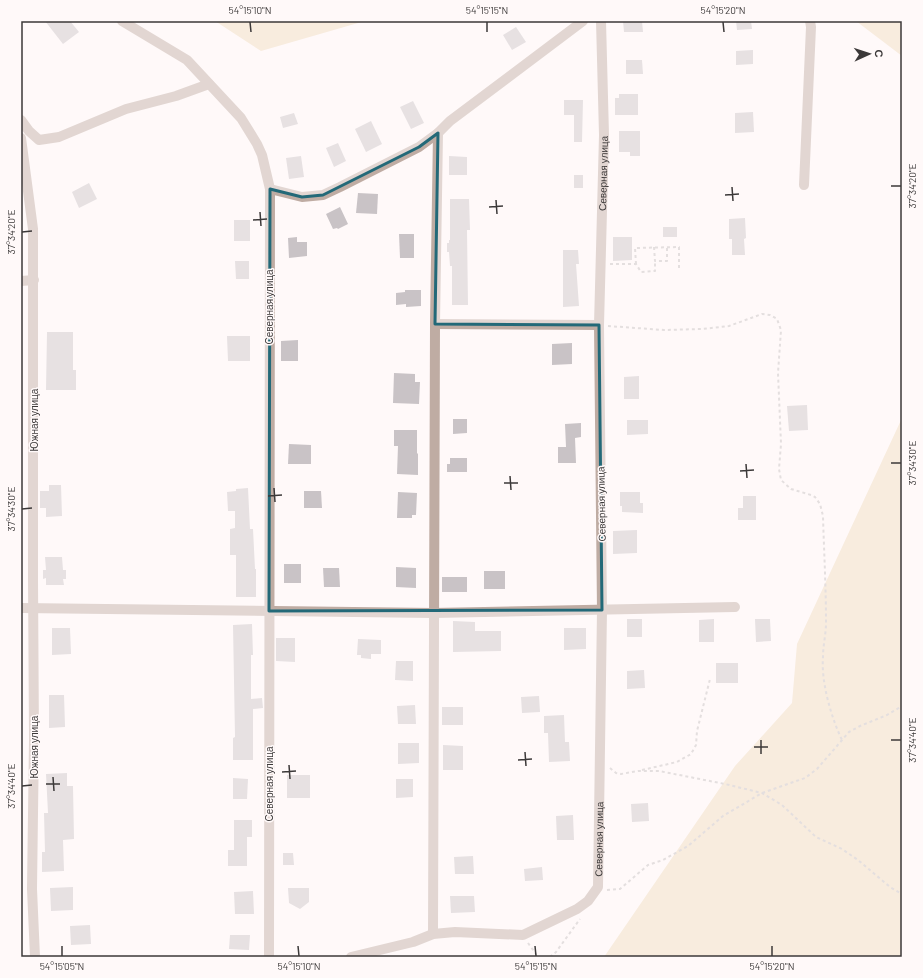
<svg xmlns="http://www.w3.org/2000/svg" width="923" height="978" font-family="Barlow,sans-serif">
	<rect width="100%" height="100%" fill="#fff9f9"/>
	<g fill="#efdbbd">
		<polygon points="215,21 365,21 261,51"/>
		<polygon points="856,21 902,21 902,56"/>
		<polygon points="902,418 902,957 604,957 735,766 792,703 797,644"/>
	</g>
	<g fill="#c9c3c6">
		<polygon points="45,21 70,21 79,32 63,44"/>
		<polygon points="623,21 642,21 643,32 624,32"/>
		<polygon points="736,21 751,21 752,29 737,30"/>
		<polygon points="516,27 526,42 512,50 503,35"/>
		<polygon points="753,50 753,64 736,65 736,51"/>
		<polygon points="626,60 642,60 643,74 626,74"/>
		<polygon points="619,94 638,94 638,115 615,115 615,98 619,98"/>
		<polygon points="564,100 583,100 582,142 574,142 574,115 564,115"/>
		<polygon points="413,101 424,123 411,129 400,107"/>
		<polygon points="753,112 754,132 735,133 735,113"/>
		<polygon points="294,113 298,124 283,128 280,117"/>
		<polygon points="371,121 382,144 366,152 355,129"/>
		<polygon points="619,131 640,131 640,156 630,156 630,152 619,152"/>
		<polygon points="338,143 346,161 334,167 326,148"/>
		<polygon points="301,156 304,177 289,179 286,158"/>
		<polygon points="449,156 467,157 467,175 449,175"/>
		<rect x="574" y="175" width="9" height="13"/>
		<polygon points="89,183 97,199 79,208 72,192"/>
		<polygon points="358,193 378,194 377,214 356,213"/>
		<polygon points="450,199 469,199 470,230 467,230 468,305 452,305 452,266 450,266 449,252 447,252 447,243 449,243 449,240 450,240"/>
		<polygon points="340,207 348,224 338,229 337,228 333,229 326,214"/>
		<polygon points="745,218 746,238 744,239 745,255 732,255 732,239 729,239 729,219"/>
		<rect x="234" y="220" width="16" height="21"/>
		<rect x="663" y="227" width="14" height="10"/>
		<polygon points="399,234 414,234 414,258 400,258"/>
		<polygon points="297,237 297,242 307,242 307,256 289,258 288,238"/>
		<polygon points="613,237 632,237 632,260 613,261"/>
		<polygon points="563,250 578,250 579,264 576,264 579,306 563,307"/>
		<polygon points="235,261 249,261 249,279 236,279"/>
		<polygon points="405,290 421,290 421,306 406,307 406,304 396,305 396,293 405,292"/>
		<polygon points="47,332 73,332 73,370 76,370 76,390 46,390"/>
		<polygon points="227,336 250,336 250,361 228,361"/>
		<polygon points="298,340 298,361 281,361 281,341"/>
		<polygon points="572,343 572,364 552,365 552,344"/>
		<polygon points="394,373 415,374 415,382 420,382 419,404 393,403"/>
		<polygon points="639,376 639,399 624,399 624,377"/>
		<polygon points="807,405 808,430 789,431 787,406"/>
		<polygon points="453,419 467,419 467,433 453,434"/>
		<polygon points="627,420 648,420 648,434 627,435"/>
		<polygon points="581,423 581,437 575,438 576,463 558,463 558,447 566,447 565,424"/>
		<polygon points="394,430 417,430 417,453 418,454 418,475 397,474 398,446 394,446"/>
		<polygon points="289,444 311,445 311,464 288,464"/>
		<polygon points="450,458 467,458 467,472 447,472 447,464 450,464"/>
		<polygon points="49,485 61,485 62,516 46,517 46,508 40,508 40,491 49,491"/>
		<polygon points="248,488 250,529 253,529 255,569 256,569 256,597 236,597 236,555 230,555 230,529 235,528 235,511 228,511 227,492 236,491 236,489"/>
		<polygon points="304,491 321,491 322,508 304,508"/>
		<polygon points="398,492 417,493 416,515 412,515 412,518 397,518"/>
		<polygon points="620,492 640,492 640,503 643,503 643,513 622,512 622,506 620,506"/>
		<polygon points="743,496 756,496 756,520 738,520 738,508 743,508"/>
		<polygon points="637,530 637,553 613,554 613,531"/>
		<polygon points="45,557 62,557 63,570 66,570 66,579 63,579 64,585 46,585 46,578 43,579 43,570 46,570"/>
		<rect x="284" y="564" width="17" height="19"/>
		<polygon points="396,567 416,568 416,588 396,587"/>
		<polygon points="323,568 339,568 340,587 324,587"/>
		<rect x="484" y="571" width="21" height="18"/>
		<rect x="442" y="577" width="25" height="15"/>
		<rect x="627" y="619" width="15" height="18"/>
		<polygon points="714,619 714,642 699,642 699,620"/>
		<polygon points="755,619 770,619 771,641 756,642"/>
		<polygon points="453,621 475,622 475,631 501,631 501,651 453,652"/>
		<polygon points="252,624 253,655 251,655 251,699 262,698 263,708 253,709 253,760 233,760 233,738 235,737 233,625"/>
		<polygon points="52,628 70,628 71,654 52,655"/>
		<polygon points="564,628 586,628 586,649 564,650"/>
		<polygon points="276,638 295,638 295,662 276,661"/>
		<polygon points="358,639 381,640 381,654 371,654 371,659 361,658 361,655 357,655"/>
		<polygon points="396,661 413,661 413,681 395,680"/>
		<rect x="716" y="663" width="22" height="20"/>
		<polygon points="644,670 645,688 627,689 627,671"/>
		<polygon points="49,695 64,695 65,727 49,728"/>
		<polygon points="539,696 540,712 522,713 521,697"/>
		<polygon points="415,705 416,724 398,724 397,706"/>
		<rect x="442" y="707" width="21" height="18"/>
		<polygon points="564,715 565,742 569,742 570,761 549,762 548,733 544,733 544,716"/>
		<polygon points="398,743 419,743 419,763 398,764"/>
		<polygon points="443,745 463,746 463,770 443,770"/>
		<polygon points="67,773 67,786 73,786 74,839 63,840 64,871 42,872 42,852 45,852 44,813 48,813 46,774"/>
		<rect x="287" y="775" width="23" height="23"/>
		<polygon points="233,778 248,779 247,799 233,799"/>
		<polygon points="396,779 413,779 413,797 396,798"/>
		<polygon points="648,803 649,821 632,822 631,804"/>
		<polygon points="573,815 574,840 557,840 556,816"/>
		<polygon points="234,820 252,820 252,837 247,837 247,866 228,866 228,850 234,850"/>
		<polygon points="283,853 293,853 294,865 283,865"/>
		<polygon points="473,856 474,874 455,874 454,857"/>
		<polygon points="542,867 543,880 525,881 524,869"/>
		<polygon points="73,887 73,910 51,911 50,888"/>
		<polygon points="288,888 309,888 309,902 300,909 289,903"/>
		<polygon points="253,891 254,914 235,914 234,892"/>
		<polygon points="450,896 474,896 475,912 451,913"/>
		<polygon points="90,925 91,944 71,945 70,926"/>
		<polygon points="230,935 250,935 249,950 229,949"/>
	</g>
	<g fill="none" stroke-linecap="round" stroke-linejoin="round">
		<g stroke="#c3bebe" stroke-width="2" stroke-dasharray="3 3" stroke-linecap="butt">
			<polyline points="654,247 655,261 667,261 667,247"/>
			<polyline points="610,264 636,264 641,272 655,271 655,261"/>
			<polyline points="636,264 635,248 679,247 679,271"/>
			<path d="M608,326L664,330L702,329L729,326L762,314L770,315L777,319L781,330L778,373L781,444L779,469L781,480L791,489L811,495L815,497L820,504L823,516C824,552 826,587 826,623C826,634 823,645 823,657C821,682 831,717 842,740"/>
			<polyline points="610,768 616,773 621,774 638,771 659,771 725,784 762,793 782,805 816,837 842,849 858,860 890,887 902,894"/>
			<polyline points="642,770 677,762 691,754 696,745 697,731 710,679"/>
			<polyline points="607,890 620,889 648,865 663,860 688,846 723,816 762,793 805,778 817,769 849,732 860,726 887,715 902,706"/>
			<polyline points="528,943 536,954 536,957"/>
			<polyline points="550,957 556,952 580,919"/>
		</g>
		<g stroke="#bfaca3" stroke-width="10">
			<polyline points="122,21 187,60 241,118 257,144 262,155 270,189 269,957"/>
			<polyline points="21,120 29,131 39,140 59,137 126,109 176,96 209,84"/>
			<polyline points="21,138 33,229 33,580 34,739 32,889 35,957"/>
			<polyline points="804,185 811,27 810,21"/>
			<polyline points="270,189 302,197 323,195 340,187 419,147 438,133 450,121 583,21"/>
			<polyline points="21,281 34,280"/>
			<polyline points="435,324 599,325"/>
			<polyline points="21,608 433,613 735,607"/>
			<polyline points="433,934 435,324 438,133"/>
			<path id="s1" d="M351,957L413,942L433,934L455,932L523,935L577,909L588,901L598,887L602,610L599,325L604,135L601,21"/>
		</g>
	</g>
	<path d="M0 0H923V978H0ZM438,133L435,324L599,325L602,610L269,611L270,189L302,197L323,195L419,147Z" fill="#fff9f9" fill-opacity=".55" fill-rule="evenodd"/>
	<path fill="none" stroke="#236978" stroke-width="3" stroke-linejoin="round" d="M438,133L435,324L599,325L602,610L269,611L270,189L302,197L323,195L419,147Z"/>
	<path fill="none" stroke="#3c3939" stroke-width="1.5" d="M250,22L251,32M487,22V32M723,22L724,32M891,186H901M732,187L733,201M725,195L739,194M496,200L497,214M489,207L503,206M260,212L261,226M253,220L267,219M22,232L32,231M891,463H901M746,464L747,478M740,471L754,470M510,476L511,490M504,483H518M274,488L275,502M268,496L282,495M22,509L32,508M761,740V754M891,740H901M754,747H768M525,752L526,766M518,760L532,759M289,765L290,779M282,772L296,771M53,777L54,791M46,784H60M22,786L32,785M62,946V956M298,946L299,956M535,946L536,956M772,946V956"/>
	<g text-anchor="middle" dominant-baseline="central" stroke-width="3" stroke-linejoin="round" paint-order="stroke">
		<g font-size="10" fill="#3c3939" stroke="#fff9f9">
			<text stroke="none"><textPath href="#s1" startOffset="980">Северная улица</textPath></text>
			<text transform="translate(269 307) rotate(-90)">Северная улица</text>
			<text transform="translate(34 420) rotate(-90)">Южная улица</text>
			<text transform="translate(601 504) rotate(-91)">Северная улица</text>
			<text transform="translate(34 747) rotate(-90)">Южная улица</text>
			<text transform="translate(269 784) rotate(-90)">Северная улица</text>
			<text stroke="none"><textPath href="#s1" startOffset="314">Северная улица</textPath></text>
		</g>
	</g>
	<rect width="923" height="978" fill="none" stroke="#fff9f9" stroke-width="44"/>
	<g transform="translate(869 54) rotate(87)" stroke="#fff9f9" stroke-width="3" paint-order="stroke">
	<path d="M0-3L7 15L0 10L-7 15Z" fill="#3c3939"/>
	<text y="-6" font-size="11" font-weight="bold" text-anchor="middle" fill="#3c3939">С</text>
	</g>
	<rect x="22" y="22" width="879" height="934" fill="none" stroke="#3c3939" stroke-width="1.5"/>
	<g font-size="10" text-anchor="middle" fill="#3c3939">
		<text x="250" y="14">54°15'10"N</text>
		<text x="487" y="14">54°15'15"N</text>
		<text x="723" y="14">54°15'20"N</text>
		<text transform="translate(912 186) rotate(-90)" y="4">37°34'20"E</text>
		<text transform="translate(11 232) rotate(-90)" y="4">37°34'20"E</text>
		<text transform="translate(912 463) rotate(-90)" y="4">37°34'30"E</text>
		<text transform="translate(11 509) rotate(-90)" y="4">37°34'30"E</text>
		<text transform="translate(912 740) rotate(-90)" y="4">37°34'40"E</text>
		<text transform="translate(11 786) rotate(-90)" y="4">37°34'40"E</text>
		<text x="62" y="970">54°15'05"N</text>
		<text x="299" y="970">54°15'10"N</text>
		<text x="536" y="970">54°15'15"N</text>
		<text x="772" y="970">54°15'20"N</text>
	</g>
</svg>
